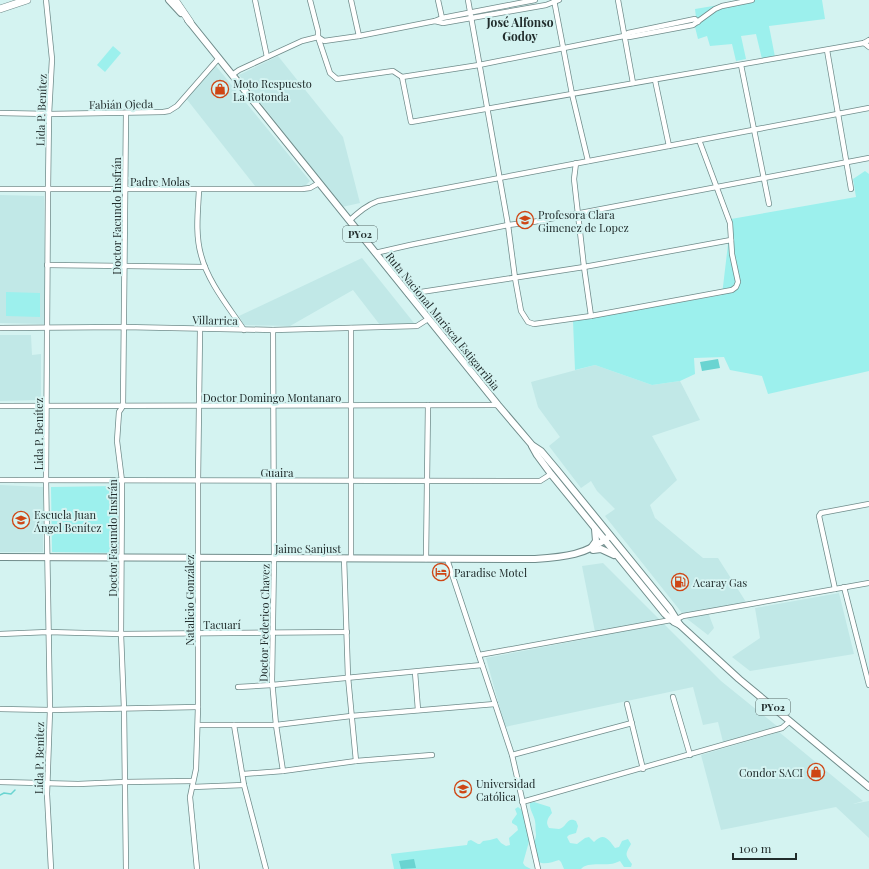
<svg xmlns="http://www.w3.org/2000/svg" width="869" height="869" font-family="'Playfair Display',serif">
	<rect width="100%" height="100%" fill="#d4f3f1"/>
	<g fill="#c1e8e7">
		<polygon points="278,56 343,137 360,203 342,207 239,75"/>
		<polygon points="216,66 310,181 304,187 255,186 185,97"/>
		<polygon points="0,195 44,196 45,324 0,323"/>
		<polygon points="362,258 414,323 380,325 353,290 290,326 244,325 239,316"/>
		<polygon points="0,335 31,335 32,355 41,354 41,400 0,401"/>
		<polygon points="595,365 652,385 680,381 700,420 652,436 677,480 650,505 655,518 703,558 718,558 746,602 707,610 714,628 708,635 686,618 605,516 615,509 597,491 591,481 581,488 549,446 560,437 538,407 531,382"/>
		<polygon points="0,485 43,487 43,552 0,552"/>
		<polygon points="603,563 721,681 778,727 723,742 718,722 703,725 693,687 505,727 486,658 596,637 582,566"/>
		<polygon points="839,593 854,654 750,671 732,657 760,638 755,608"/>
		<polygon points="779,732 863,801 853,804 869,801 869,838 836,807 721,830 701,755"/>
	</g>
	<g fill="#9cf0ed">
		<polygon points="749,0 822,0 825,19 769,26 775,57 762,59 756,34 741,36 746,59 736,61 732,44 710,46 707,36 698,39 695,27 701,22 700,18 696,17 695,9"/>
		<polygon points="113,46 121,53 105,72 97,65"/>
		<polygon points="865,171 869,174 869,371 768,394 762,376 730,370 724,357 694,358 695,374 680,381 652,385 595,365 575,370 573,321 722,295 731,219 856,197 853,179"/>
		<polygon points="6,292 40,293 40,317 6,316"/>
		<polygon points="117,486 119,553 52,552 51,487"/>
		<path d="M534,802L550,807L552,813C548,818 545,822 549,828C552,828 556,829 559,829C567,827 567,816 576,821L578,826L576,833L569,835L567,837L570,843L577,844L585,838L589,837L594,842C604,832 608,839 615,848L619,847L622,841L628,839L631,844C625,855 625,854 632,864L631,867H624L620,861C617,862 613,864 610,864C602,865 586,862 581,869H564L561,862L559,860C553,862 544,865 539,862L538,858C525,849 536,846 536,834C535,830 536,825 535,821C534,815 529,809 530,803Z"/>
		<polygon points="518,807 523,811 530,838 523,863 525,866 531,869 394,869 391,854 467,845 468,841 471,840 478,844 480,844 483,841 490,840 497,838 501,843 506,846 510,845 509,838 518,830 517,826 512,823 512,821 517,814 515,809"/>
	</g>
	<g fill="#6ad4d1">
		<polygon points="718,359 720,368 702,371 700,362"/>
		<polygon points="414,859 416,868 401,869 399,861"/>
	</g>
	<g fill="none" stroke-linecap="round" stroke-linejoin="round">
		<polyline stroke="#6ad4d1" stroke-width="1.5" points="0,795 4,793 11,794 15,790"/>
		<g stroke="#708c8b" stroke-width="6">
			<g id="minor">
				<polyline points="46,0 52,59 49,114 48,190 46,480 50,710 47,794 51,869"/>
				<polyline points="255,0 267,57"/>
				<polyline points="310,0 318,31 318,37 330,73 337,79 393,71 402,77 479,65 624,36 628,33 695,19 698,22"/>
				<polyline points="351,0 359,36"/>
				<polyline points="438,0 442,18"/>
				<polyline points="468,0 508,225 515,278 521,311 528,322 534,324 591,316 732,290 736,287 738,282 732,254 730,223 699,140"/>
				<polyline points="554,0 572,94 588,161"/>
				<polyline points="618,0 633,83"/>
				<polyline points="435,21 443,23 546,5 559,0"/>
				<polyline points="624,36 629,37 693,25 715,9 722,6 752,0"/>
				<polyline points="864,43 869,47"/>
				<polyline points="827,50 851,189"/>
				<polyline points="741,65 769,204"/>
				<polyline points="232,75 239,70 302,41 318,37 324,41 359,36 435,21 442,18 535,0"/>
				<polyline points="402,77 411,122 864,43 869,40"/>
				<polyline points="655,80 669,146"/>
				<polyline points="0,113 49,114 163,112 169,111 177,106 219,58"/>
				<polyline points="576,163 574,179 584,267 591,316"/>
				<polyline points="0,189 302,189 310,188 319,183"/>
				<path d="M199,190C198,211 195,234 201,255C208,282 228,306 244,330"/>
				<path d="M350,220C359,212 367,205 378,201L869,108"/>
				<polyline points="375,253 410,245 508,225 533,222 869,158"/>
				<polyline points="47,265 205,267"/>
				<polyline points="408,294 584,267 731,240"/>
				<polyline points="0,328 124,327 273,330 417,326 428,319"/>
				<polyline points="273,330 274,558 272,680 276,725 283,771"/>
				<polyline points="0,406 498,405"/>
				<polyline points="0,480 540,481 551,474"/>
				<polyline points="344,558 348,677 356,761"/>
				<polyline points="351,558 351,328"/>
				<polyline points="426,559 428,405"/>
				<polyline points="447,559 512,755 538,869"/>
				<polyline points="844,587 869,685"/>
				<polyline points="835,589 819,516 821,513 869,504"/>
				<polyline points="677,619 683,616 869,583"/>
				<polyline points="0,634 48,632 121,634 347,632"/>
				<polyline points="479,655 671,620"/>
				<polyline points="415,672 418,710"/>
				<polyline points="238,687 272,685 482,665"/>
				<polyline points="673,697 690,755"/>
				<polyline points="627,704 643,769"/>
				<polyline points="0,709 50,710 198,707"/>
				<polyline points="198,725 276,725 351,716 495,704"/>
				<polyline points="234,725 244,785 266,869"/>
				<polyline points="512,755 632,723"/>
				<polyline points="243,774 283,771 356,761 432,755"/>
				<polyline points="0,782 78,784 124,782 193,781"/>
				<polyline points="192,787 244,785"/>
				<polyline points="522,802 782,728 790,721"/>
				<polyline points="126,869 124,709 121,634 122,481 117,441 119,412 123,406 126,113"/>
				<polyline points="197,869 190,797 196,769 198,707 198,481 200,329"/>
			</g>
		</g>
		<g stroke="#708c8b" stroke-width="8">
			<g id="major">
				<polyline points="169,0 181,13"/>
				<polyline points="188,20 498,405 532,445 541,451 557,470 670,609 680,625"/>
				<polyline points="532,446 537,455 551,474 665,614 674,622 680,625 739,679 869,787"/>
				<polyline points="591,548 596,541 595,529"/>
				<polyline points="593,550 601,549 614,555"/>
				<path d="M0,557L535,559C565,557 586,555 610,536"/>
			</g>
		</g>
		<g stroke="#708c8b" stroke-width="8">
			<g id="highway">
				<polyline points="175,0 190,22"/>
				<polyline points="0,9 27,0"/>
			</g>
		</g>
		<use href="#minor" stroke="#fff" stroke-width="4.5"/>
		<use href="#major" stroke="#fff" stroke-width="6"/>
		<use href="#highway" stroke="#fff" stroke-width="7"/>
	</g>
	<defs>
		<g id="shop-ring" transform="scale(0.9)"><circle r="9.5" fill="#d4f3f1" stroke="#ce4615" stroke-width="1.5"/><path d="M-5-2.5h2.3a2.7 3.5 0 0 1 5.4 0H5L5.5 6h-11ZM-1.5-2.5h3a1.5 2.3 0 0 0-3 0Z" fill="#ce4615"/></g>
		<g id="school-ring" transform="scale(0.9)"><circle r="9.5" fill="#d4f3f1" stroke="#ce4615" stroke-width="1.5"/><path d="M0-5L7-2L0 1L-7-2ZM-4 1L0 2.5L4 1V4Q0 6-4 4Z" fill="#ce4615"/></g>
		<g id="hotel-ring" transform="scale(0.9)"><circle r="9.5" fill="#d4f3f1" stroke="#ce4615" stroke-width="1.5"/><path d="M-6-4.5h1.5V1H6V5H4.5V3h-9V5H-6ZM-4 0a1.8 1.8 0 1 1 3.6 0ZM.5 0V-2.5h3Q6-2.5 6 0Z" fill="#ce4615"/></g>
		<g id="fuel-ring" transform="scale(0.9)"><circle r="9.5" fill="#d4f3f1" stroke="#ce4615" stroke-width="1.5"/><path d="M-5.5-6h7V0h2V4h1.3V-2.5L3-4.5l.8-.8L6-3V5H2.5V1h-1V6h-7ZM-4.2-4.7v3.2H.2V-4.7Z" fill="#ce4615"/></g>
	</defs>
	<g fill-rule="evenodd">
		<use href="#shop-ring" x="220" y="89"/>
		<use href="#school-ring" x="525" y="220"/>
		<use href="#school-ring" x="21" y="520"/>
		<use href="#hotel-ring" x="441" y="572"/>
		<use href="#fuel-ring" x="680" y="582"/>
		<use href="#shop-ring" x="816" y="772"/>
		<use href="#school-ring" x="463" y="789"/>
	</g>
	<g text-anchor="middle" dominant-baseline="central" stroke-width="4" stroke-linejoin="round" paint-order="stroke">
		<g fill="#d4f3f1" stroke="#576867" stroke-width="1">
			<rect x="343" y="226" width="34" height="16" rx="3"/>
			<rect x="756" y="699" width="34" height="16" rx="3"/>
		</g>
		<g font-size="10" font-weight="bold" fill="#212c2c">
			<text x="360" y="234">PY02</text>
			<text x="773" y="707">PY02</text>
		</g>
		<g font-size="11" fill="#212c2c" stroke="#d4f3f1" text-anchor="start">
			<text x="233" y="83">Moto Respuesto<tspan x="233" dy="13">La Rotonda</tspan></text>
			<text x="538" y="214">Profesora Clara<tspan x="538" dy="13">Gimenez de Lopez</tspan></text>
			<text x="34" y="514">Escuela Juan<tspan x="34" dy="13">Ángel Benítez</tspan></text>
			<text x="454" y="572">Paradise Motel</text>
			<text x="693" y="582">Acaray Gas</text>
			<text x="803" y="772" text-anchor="end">Condor SACI</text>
			<text x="476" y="783">Universidad<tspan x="476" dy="13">Católica</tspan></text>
		</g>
		<g font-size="11" fill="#212c2c" stroke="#d4f3f1">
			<text transform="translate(121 104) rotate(-1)">Fabián Ojeda</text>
			<text transform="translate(41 110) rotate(-88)">Lida P. Benítez</text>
			<text x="160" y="181">Padre Molas</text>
			<text transform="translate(116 216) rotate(-90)">Doctor Facundo Insfrán</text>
			<text transform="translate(215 320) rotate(1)">Villarrica</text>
			<text transform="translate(443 321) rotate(51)">Ruta Nacional Mariscal Estigarribia</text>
			<text x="272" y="397">Doctor Domingo Montanaro</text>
			<text transform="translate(38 434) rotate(-90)">Lida P. Benítez</text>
			<text x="277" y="472">Guaira</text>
			<text transform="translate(112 538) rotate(-90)">Doctor Facundo Insfrán</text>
			<text x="308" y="548">Jaime Sanjust</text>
			<text transform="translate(189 600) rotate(-90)">Natalicio González</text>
			<text transform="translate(264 623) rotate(-89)">Doctor Federico Chavez</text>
			<text x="222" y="624">Tacuarí</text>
			<text transform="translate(39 758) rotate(-89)">Lida P. Benítez</text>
		</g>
		<g font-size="12" font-weight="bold" fill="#212c2c" stroke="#d4f3f1">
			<text x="520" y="22">José Alfonso<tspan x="520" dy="14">Godoy</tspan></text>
		</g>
	</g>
	<path d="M733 853v6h63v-6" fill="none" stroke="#212c2c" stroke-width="2"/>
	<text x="739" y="853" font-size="12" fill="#212c2c" stroke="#d4f3f1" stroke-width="3" paint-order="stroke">100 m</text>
</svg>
